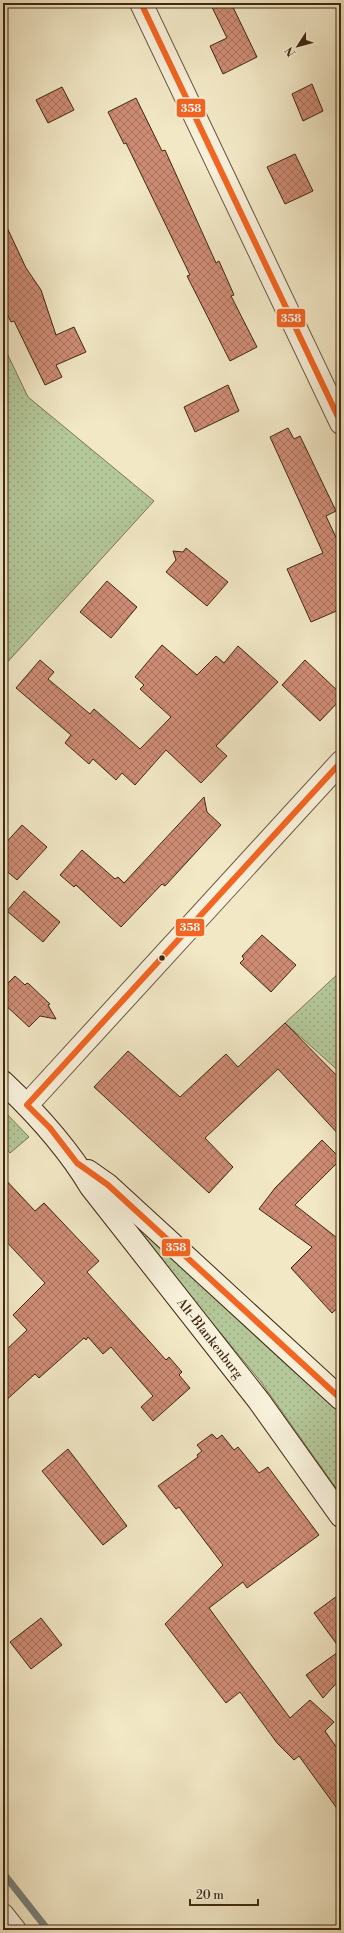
<svg xmlns="http://www.w3.org/2000/svg" width="344" height="1933" font-family="'Libre Bodoni',serif">
	<defs>
		<pattern id="grass-dots" width="8" height="8" patternUnits="userSpaceOnUse"><rect width="8" height="8" fill="#b4c799"/><path d="M2 2h.1M6 6h.1" fill="none" stroke="#9cab83" stroke-width="1.8" stroke-linecap="round"/></pattern>
		<pattern id="building-cross-hatch" width="8" height="8" patternUnits="userSpaceOnUse"><rect width="8" height="8" fill="#ce8c75"/><path d="M0 0l8 8M0 8l8-8" fill="none" stroke="#a9725f"/></pattern>
	</defs>
	<rect width="100%" height="100%" fill="#f2e8c6"/>
	<filter id="stains"><feTurbulence type="fractalNoise" baseFrequency=".005" numOctaves="4"/><feColorMatrix values="0 0 0 0 .2 0 0 0 0 .09 0 0 0 0 .02 0 0 0 .5 -.17"/></filter>
	<radialGradient id="worn" r=".72"><stop offset=".6" stop-color="#630" stop-opacity="0"/><stop offset="1" stop-color="#630" stop-opacity=".3"/></radialGradient>
	<g fill="url(#grass-dots)" stroke="#7a7855">
		<polygon points="3,345 28,397 154,501 3,667"/>
		<polygon points="341,971 341,1073 285,1023"/>
		<polygon points="3,1110 29,1137 10,1153 3,1145"/>
		<polygon points="148,1234 341,1410 341,1495 261,1382 143,1239"/>
	</g>
	<g fill="none" stroke-linecap="round" stroke-linejoin="round">
		<polyline stroke="#798179" stroke-width="7" points="3,1873 48,1930"/>
	</g>
	<g fill="url(#building-cross-hatch)" stroke="#3f2811">
		<polygon points="210,3 231,3 257,57 223,74 210,46 227,38"/>
		<polygon points="312,84 323,111 303,121 292,94"/>
		<polygon points="62,87 74,110 48,123 36,100"/>
		<polygon points="136,98 162,151 165,150 216,263 219,261 234,295 231,296 257,347 230,361 187,276 190,275 126,143 124,144 108,112"/>
		<polygon points="295,154 313,191 285,204 267,167"/>
		<polygon points="3,219 26,268 41,290 56,335 74,327 86,352 56,365 62,377 45,385 14,321 11,322 3,305"/>
		<polygon points="228,385 239,411 195,432 184,407"/>
		<polygon points="288,428 294,439 300,436 336,511 326,516 340,546 341,545 341,609 311,622 287,569 323,553 270,437"/>
		<polygon points="186,548 228,582 207,606 166,572 176,560 173,551 183,552"/>
		<polygon points="107,581 137,607 111,638 80,612"/>
		<polygon points="162,645 197,675 216,656 224,663 238,646 278,682 216,746 227,756 201,783 166,750 135,785 122,773 116,780 93,759 89,764 65,743 71,735 16,688 40,660 54,672 48,679 90,714 94,709 140,749 171,717 140,689 144,685 135,677"/>
		<polygon points="305,660 341,694 341,699 320,721 282,685"/>
		<polygon points="204,797 207,812 221,825 165,886 162,884 121,927 76,885 74,887 60,875 82,850 115,879 118,877 124,883"/>
		<polygon points="22,825 47,847 17,880 3,868 3,846"/>
		<polygon points="24,891 60,922 43,942 7,911"/>
		<polygon points="262,935 296,965 271,992 240,963 244,959 242,956"/>
		<polygon points="15,976 25,985 27,983 29,984 50,1004 48,1005 56,1019 40,1016 29,1027 3,1003 3,988"/>
		<polygon points="285,1023 341,1080 341,1137 278,1069 205,1138 233,1167 209,1193 94,1087 128,1051 180,1097 226,1054 238,1067"/>
		<polygon points="322,1140 341,1159 295,1205 341,1241 341,1305 332,1313 291,1268 312,1247 259,1209 275,1188"/>
		<polygon points="3,1177 35,1211 44,1203 99,1261 87,1272 166,1360 169,1357 182,1372 179,1375 190,1388 153,1421 141,1407 153,1396 111,1347 103,1354 88,1337 86,1340 84,1338 39,1378 35,1374 3,1403 3,1353 27,1330 13,1315 45,1283 3,1238"/>
		<polygon points="212,1434 217,1439 222,1435 234,1450 238,1447 259,1473 268,1467 319,1535 247,1588 243,1582 209,1608 290,1718 310,1700 334,1722 325,1731 341,1754 341,1814 299,1756 294,1760 277,1743 240,1692 226,1703 165,1624 223,1565 179,1507 176,1509 158,1486 198,1457 197,1455 202,1451 197,1445"/>
		<polygon points="68,1449 127,1526 103,1545 42,1471"/>
		<polygon points="341,1593 341,1678 323,1698 306,1675 341,1650 314,1613"/>
		<polygon points="41,1618 62,1645 31,1669 10,1642"/>
	</g>
	<g fill="none" stroke-linecap="round" stroke-linejoin="round">
		<g stroke="#6c583e" stroke-width="24">
			<g id="minor">
				<polyline points="141,3 341,423"/>
				<polyline points="27,1105 341,762"/>
				<polyline points="3,1915 15,1930"/>
			</g>
		</g>
		<g stroke="#3f2811" stroke-width="24">
			<g id="secondary">
				<path id="s1" d="M3,1082C37,1114 67,1147 91,1187L259,1401L341,1516"/>
				<polyline points="88,1171 108,1185 341,1399"/>
			</g>
		</g>
		<use href="#minor" stroke="#f7f0da" stroke-width="22"/>
		<use href="#secondary" stroke="#f7f0da" stroke-width="22"/>
		<g stroke="#f7f0da" stroke-width="9">
			<g id="bus-1">
				<polyline points="141,3 341,423"/>
				<polyline points="341,762 27,1105 50,1128 77,1163 108,1185 341,1399"/>
			</g>
		</g>
		<use href="#bus-1" stroke="#f26522" stroke-width="6"/>
	</g>
	<circle fill="#3f2811" stroke="#f7f0da" stroke-width="1.5" cx="162" cy="958" r="3.5"/>
	<g text-anchor="middle" dominant-baseline="central" stroke-width="4" stroke-linejoin="round" paint-order="stroke">
		<g font-size="13" fill="#3f2811" stroke="#f7f0da">
			<text stroke="none"><textPath href="#s1" startOffset="330">Alt-Blankenburg</textPath></text>
		</g>
	</g>
	<g stroke="#f7f0da" stroke-width="1.5">
		<rect x="176" y="98" width="30" height="20" rx="4" fill="#f26522"/>
		<rect x="276" y="308" width="30" height="20" rx="4" fill="#f26522"/>
		<rect x="175" y="918" width="30" height="19" rx="4" fill="#f26522"/>
		<rect x="161" y="1238" width="30" height="19" rx="4" fill="#f26522"/>
	</g>
	<g font-size="11" text-anchor="middle" font-weight="bold" fill="#fff">
		<text x="191" y="112">358</text>
		<text x="291" y="322">358</text>
		<text x="190" y="931">358</text>
		<text x="176" y="1251">358</text>
	</g>
	<rect width="344" height="1933" fill="none" stroke="#f2e8c6" stroke-width="16"/>
	<rect x="4" y="4" width="336" height="1925" fill="none" stroke="#3f2811" stroke-width="2"/>
	<rect x="8" y="8" width="328" height="1917" fill="none" stroke="#3f2811"/>
	<g transform="translate(298 46) rotate(234)" stroke="#f7f0da" stroke-width="3" paint-order="stroke">
	<path d="M0-3L7 15L0 10L-7 15Z" fill="#3f2811"/>
	<text y="-6" font-size="11" font-weight="bold" text-anchor="middle" fill="#3f2811">N</text>
	</g>
	<path d="M190 1899v6h68v-6" fill="none" stroke="#3f2811" stroke-width="2"/>
	<text x="196" y="1899" font-size="12" fill="#3f2811" stroke="#f7f0da" stroke-width="3" paint-order="stroke">20 m</text>
	<rect width="100%" height="100%" filter="url(#stains)"/>
	<rect width="100%" height="100%" fill="url(#worn)"/>
</svg>
